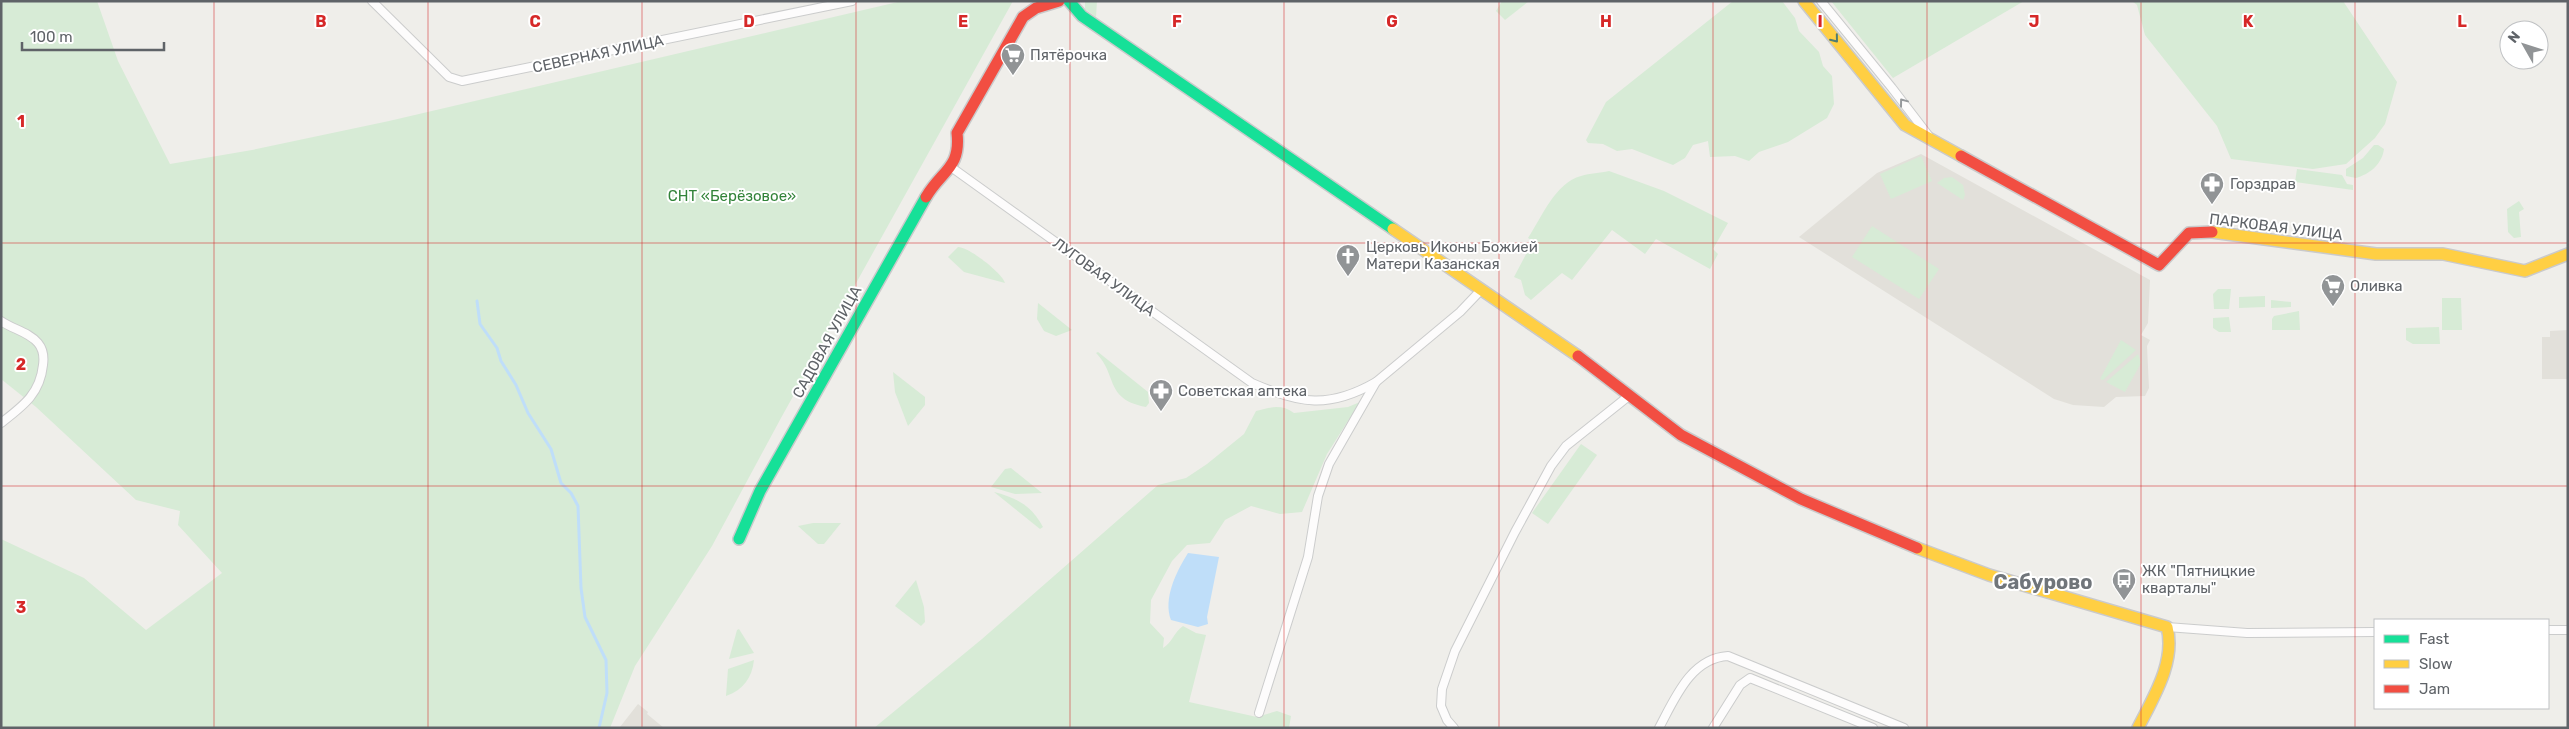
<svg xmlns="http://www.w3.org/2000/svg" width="2569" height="729" font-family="Rubik,sans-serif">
	<rect width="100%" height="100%" fill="#efeeea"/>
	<g fill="#e2e0da">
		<polygon points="1921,154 2150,280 2148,323 2141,335 2150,340 2147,346 2149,388 2145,396 2116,397 2104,407 2073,405 2054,399 1799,237 1877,173"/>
		<polygon points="2568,330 2568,379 2542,379 2542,337 2550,337 2550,331"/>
		<polygon points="638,704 648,712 647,714 664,728 620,727"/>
	</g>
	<g fill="#d7ebd6">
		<polygon points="1,1 97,1 118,61 170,164 252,150 389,121 902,1 1013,1 781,418 712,546 635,666 610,728 1,728 1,539 84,578 146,630 222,573 178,525 180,511 136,500 36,407 1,379"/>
		<polygon points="1085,1 1097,1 1096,17 1085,9"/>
		<polygon points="1502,1 1529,1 1505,20 1496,11"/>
		<polygon points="1733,1 1782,1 1795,18 1799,31 1819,52 1823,66 1832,76 1834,104 1827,118 1788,142 1759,152 1749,161 1735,156 1710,157 1708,141 1693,145 1685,158 1673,165 1632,149 1617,151 1603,144 1588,143 1586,140 1606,102"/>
		<polygon points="1831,1 2024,1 1893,78"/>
		<polygon points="2132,1 2343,1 2397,82 2385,124 2375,138 2346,164 2313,169 2231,159 2217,126 2145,35 2137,5"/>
		<path d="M2374,145H2378L2384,149C2382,164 2370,174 2356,178L2346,176V169L2363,158Z"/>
		<polygon points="1921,156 1932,181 1891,199 1880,174"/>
		<polygon points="2297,169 2342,175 2347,184 2353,185 2353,190 2295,182"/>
		<path d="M1609,171L1664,191L1728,223L1713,249L1718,254L1710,269L1656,239L1645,254L1612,230L1572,280L1562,273L1531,300L1525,295L1521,280L1514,277L1533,241L1528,238C1542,217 1555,183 1581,176C1590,173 1600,173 1609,171Z"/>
		<polygon points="1952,177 1963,185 1965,195 1963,200 1937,183 1944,178"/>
		<polygon points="2519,201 2524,209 2519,212 2521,237 2514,238 2508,232 2507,209"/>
		<polygon points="1872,226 1939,269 1919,299 1852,257"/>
		<path d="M958,247C969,247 1002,273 1005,283L964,272L948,257Z"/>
		<polygon points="2218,289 2231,289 2229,309 2214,309 2213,294"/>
		<polygon points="2265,296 2265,307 2239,308 2239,297"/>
		<polygon points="2442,298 2461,298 2462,330 2442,330"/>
		<polygon points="2271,300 2291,302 2291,307 2271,308"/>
		<polygon points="1038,303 1072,330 1056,336 1044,331 1037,319"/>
		<polygon points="2299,311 2300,330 2272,330 2272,319 2274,316"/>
		<polygon points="2229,317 2231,332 2219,332 2213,328 2213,318"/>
		<polygon points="2439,327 2440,344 2413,344 2406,340 2406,328"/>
		<polygon points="2121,340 2136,350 2103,380 2100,379"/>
		<path d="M1098,352L1148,392L1149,403L1146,407C1104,399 1118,375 1096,353Z"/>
		<polygon points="2138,354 2141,363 2125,392 2106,382"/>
		<polygon points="893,372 925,397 925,405 908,426 895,392"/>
		<path d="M1360,402L1327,454L1302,512L1280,514L1251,506L1225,520L1210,543L1187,545L1172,561L1151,600L1150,623L1164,638L1163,648C1172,643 1174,632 1183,626L1196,633L1206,635L1189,702L1257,717L1277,711L1291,716L1289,728H874L982,639L1158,485L1186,478L1207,464L1244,434L1256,411C1270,407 1282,404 1294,413L1348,407Z"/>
		<polygon points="1581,444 1597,455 1548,524 1532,513"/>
		<polygon points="1011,468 1042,493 1015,494 991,487 1005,469"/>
		<path d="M994,492C1017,498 1031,505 1043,527L1040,529Z"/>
		<polygon points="813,523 841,523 824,544 818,544 798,526"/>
		<polygon points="916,580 924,607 925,622 921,626 895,606"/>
		<polygon points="739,629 754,653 729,659 737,630"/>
		<path d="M754,660C752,678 743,690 726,696L728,669Z"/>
	</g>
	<path fill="#bfdef9" d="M1188,553L1219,557L1207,617L1208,624L1198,627L1171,620C1163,599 1176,572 1188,553Z"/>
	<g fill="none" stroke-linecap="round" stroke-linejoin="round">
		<polyline stroke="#bfdef9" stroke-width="3" points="477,301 480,324 497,348 501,361 516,385 528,413 551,449 561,483 571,493 578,506 581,588 585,617 606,660 607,693 599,728"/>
		<g stroke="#cbcccc" stroke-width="10">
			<g id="street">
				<polyline points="372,1 449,77 462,81 852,1"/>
				<polyline points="1821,1 1892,88 1928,135"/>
				<path d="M951,167L1252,383C1300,404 1329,409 1376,382"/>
				<path d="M1,321C12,329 29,332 38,343C43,349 44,358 43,365C40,394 23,406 1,423"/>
				<polyline points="2167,627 2247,633 2375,632"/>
				<polyline points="2548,630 2568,630"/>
				<polyline points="1259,713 1308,557 1318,496 1329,464 1376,382 1460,312 1481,290"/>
				<polyline points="1454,728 1447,720 1441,706 1442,689 1455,651 1515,532 1551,466 1566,446 1630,395"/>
				<path d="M1659,728C1675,698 1691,658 1728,656L1904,728"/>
				<polyline points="1713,728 1740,685 1750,678 1873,728"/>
			</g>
		</g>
		<g stroke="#cacacb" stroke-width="14">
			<g id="fast">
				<polyline points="1069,1 1082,16 1393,229"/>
				<polyline points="739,539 760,491 926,197"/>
			</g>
		</g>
		<g stroke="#cacacb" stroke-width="14">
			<g id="slow">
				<polyline points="1804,1 1905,125 1961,156"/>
				<polyline points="1393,229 1578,356"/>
				<polyline points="2212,232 2376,254 2443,254 2525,271 2568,254"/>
				<path d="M1917,548L1989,575L2167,627C2176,662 2153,698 2138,728"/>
			</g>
		</g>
		<g stroke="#cacacb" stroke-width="14">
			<g id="jam">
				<polyline points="1961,156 2159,265 2189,233 2212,232"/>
				<path d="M926,197C942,170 961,168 957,133L1023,17L1036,8L1059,1"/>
				<polyline points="1578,356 1681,435 1801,499 1917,548"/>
			</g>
		</g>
		<use href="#street" stroke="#fdfcfc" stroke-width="8"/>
		<use href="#fast" stroke="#16e098" stroke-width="11"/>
		<use href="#slow" stroke="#ffcf43" stroke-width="11"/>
		<use href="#jam" stroke="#f24e42" stroke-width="11"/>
	</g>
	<defs><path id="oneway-chevron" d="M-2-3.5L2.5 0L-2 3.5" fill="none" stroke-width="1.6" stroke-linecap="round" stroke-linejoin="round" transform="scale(1.25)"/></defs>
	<use stroke="#507c72" href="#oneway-chevron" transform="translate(1835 39) rotate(51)"/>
	<use stroke="#96999c" href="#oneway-chevron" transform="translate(1903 102) rotate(-127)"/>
	<path fill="none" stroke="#d62828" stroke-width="1" stroke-opacity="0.55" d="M214,1V728M428,1V728M642,1V728M856,1V728M1070,1V728M1284,1V728M1499,1V728M1713,1V728M1927,1V728M2141,1V728M2355,1V728M1,243H2568M1,486H2568"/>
	<defs>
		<g id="supermarket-pin" transform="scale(1.25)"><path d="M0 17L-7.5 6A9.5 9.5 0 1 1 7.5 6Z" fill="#919496" stroke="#fff"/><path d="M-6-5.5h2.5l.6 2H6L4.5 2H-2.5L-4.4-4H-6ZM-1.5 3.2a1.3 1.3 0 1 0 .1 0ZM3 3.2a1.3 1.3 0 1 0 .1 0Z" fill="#fff"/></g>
		<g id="pharmacy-pin" transform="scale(1.25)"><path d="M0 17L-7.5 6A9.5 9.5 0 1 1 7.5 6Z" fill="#919496" stroke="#fff"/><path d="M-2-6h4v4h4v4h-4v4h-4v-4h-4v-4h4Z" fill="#fff"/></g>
		<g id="church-pin" transform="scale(1.25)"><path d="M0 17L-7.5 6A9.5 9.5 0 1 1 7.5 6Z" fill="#919496" stroke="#fff"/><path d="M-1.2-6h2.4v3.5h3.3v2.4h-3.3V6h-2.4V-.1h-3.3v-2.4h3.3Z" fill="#fff"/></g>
		<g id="bus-pin" transform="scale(1.25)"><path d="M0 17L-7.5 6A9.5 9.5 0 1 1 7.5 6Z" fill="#919496" stroke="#fff"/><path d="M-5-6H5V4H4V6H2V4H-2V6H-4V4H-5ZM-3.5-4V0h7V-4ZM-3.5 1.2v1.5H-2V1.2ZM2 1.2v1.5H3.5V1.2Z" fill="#fff"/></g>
	</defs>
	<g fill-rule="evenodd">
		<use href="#supermarket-pin" x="1013" y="55"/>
		<use href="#pharmacy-pin" x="2212" y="184"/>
		<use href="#church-pin" x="1348" y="256"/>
		<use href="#supermarket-pin" x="2333" y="286"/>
		<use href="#pharmacy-pin" x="1161" y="391"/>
		<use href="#bus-pin" x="2124" y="580"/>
	</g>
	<g text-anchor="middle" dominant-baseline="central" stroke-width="4" stroke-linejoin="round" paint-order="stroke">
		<g font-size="15" fill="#5f6368" stroke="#fff">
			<text transform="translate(598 54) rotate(-12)">СЕВЕРНАЯ УЛИЦА</text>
			<text transform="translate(2276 227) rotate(7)">ПАРКОВАЯ УЛИЦА</text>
			<text transform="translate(1104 277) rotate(36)">ЛУГОВАЯ УЛИЦА</text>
			<text transform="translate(827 342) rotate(-61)">САДОВАЯ УЛИЦА</text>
		</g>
		<g font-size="15" fill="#5f6368" stroke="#fff" text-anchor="start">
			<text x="1030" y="55">Пятёрочка</text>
			<text x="2230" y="184">Горздрав</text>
			<text x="1366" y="247">Церковь Иконы Божией<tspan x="1366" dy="17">Матери Казанская</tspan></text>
			<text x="2350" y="286">Оливка</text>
			<text x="1178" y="391">Советская аптека</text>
			<text x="2142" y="571">ЖК "Пятницкие<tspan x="2142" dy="17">кварталы"</tspan></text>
		</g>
		<g font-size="15" fill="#328339" stroke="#fff">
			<text x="732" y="196">СНТ «Берёзовое»</text>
		</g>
		<g font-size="20" font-weight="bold" fill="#70757a" stroke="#fff">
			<text x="2043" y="582">Сабурово</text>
		</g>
	</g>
	<g font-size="16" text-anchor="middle" font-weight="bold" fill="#d62828" stroke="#fff" stroke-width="4" stroke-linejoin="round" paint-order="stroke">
		<text x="321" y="27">B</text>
		<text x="535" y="27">C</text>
		<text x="749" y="27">D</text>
		<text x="963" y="27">E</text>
		<text x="1177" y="27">F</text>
		<text x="1392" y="27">G</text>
		<text x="1606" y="27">H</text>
		<text x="1820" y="27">I</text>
		<text x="2034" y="27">J</text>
		<text x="2248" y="27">K</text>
		<text x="2462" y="27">L</text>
		<text x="21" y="127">1</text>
		<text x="21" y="370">2</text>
		<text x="21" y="613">3</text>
	</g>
	<rect width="2569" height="729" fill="none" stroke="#5f6368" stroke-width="5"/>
	<rect x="2374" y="619" width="175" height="90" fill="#ffffff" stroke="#bfc1c3"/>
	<rect x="2384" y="635" width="25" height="8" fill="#16e098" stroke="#bfc1c3"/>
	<text x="2419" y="644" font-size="15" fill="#5f6368">Fast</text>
	<rect x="2384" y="660" width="25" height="8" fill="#ffcf43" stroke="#bfc1c3"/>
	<text x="2419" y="669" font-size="15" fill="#5f6368">Slow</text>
	<rect x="2384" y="685" width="25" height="8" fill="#f24e42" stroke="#bfc1c3"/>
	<text x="2419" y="694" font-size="15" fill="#5f6368">Jam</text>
	<g transform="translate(2524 45) rotate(309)"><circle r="24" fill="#ffffff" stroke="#bfc1c3"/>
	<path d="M0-4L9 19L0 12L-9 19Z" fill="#919496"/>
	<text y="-8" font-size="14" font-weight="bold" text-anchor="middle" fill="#5f6368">N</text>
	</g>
	<path d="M22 42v8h142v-8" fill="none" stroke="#5f6368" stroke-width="2.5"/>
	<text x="30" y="42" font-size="15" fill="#5f6368" stroke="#ffffff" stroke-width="4" paint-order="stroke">100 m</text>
</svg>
